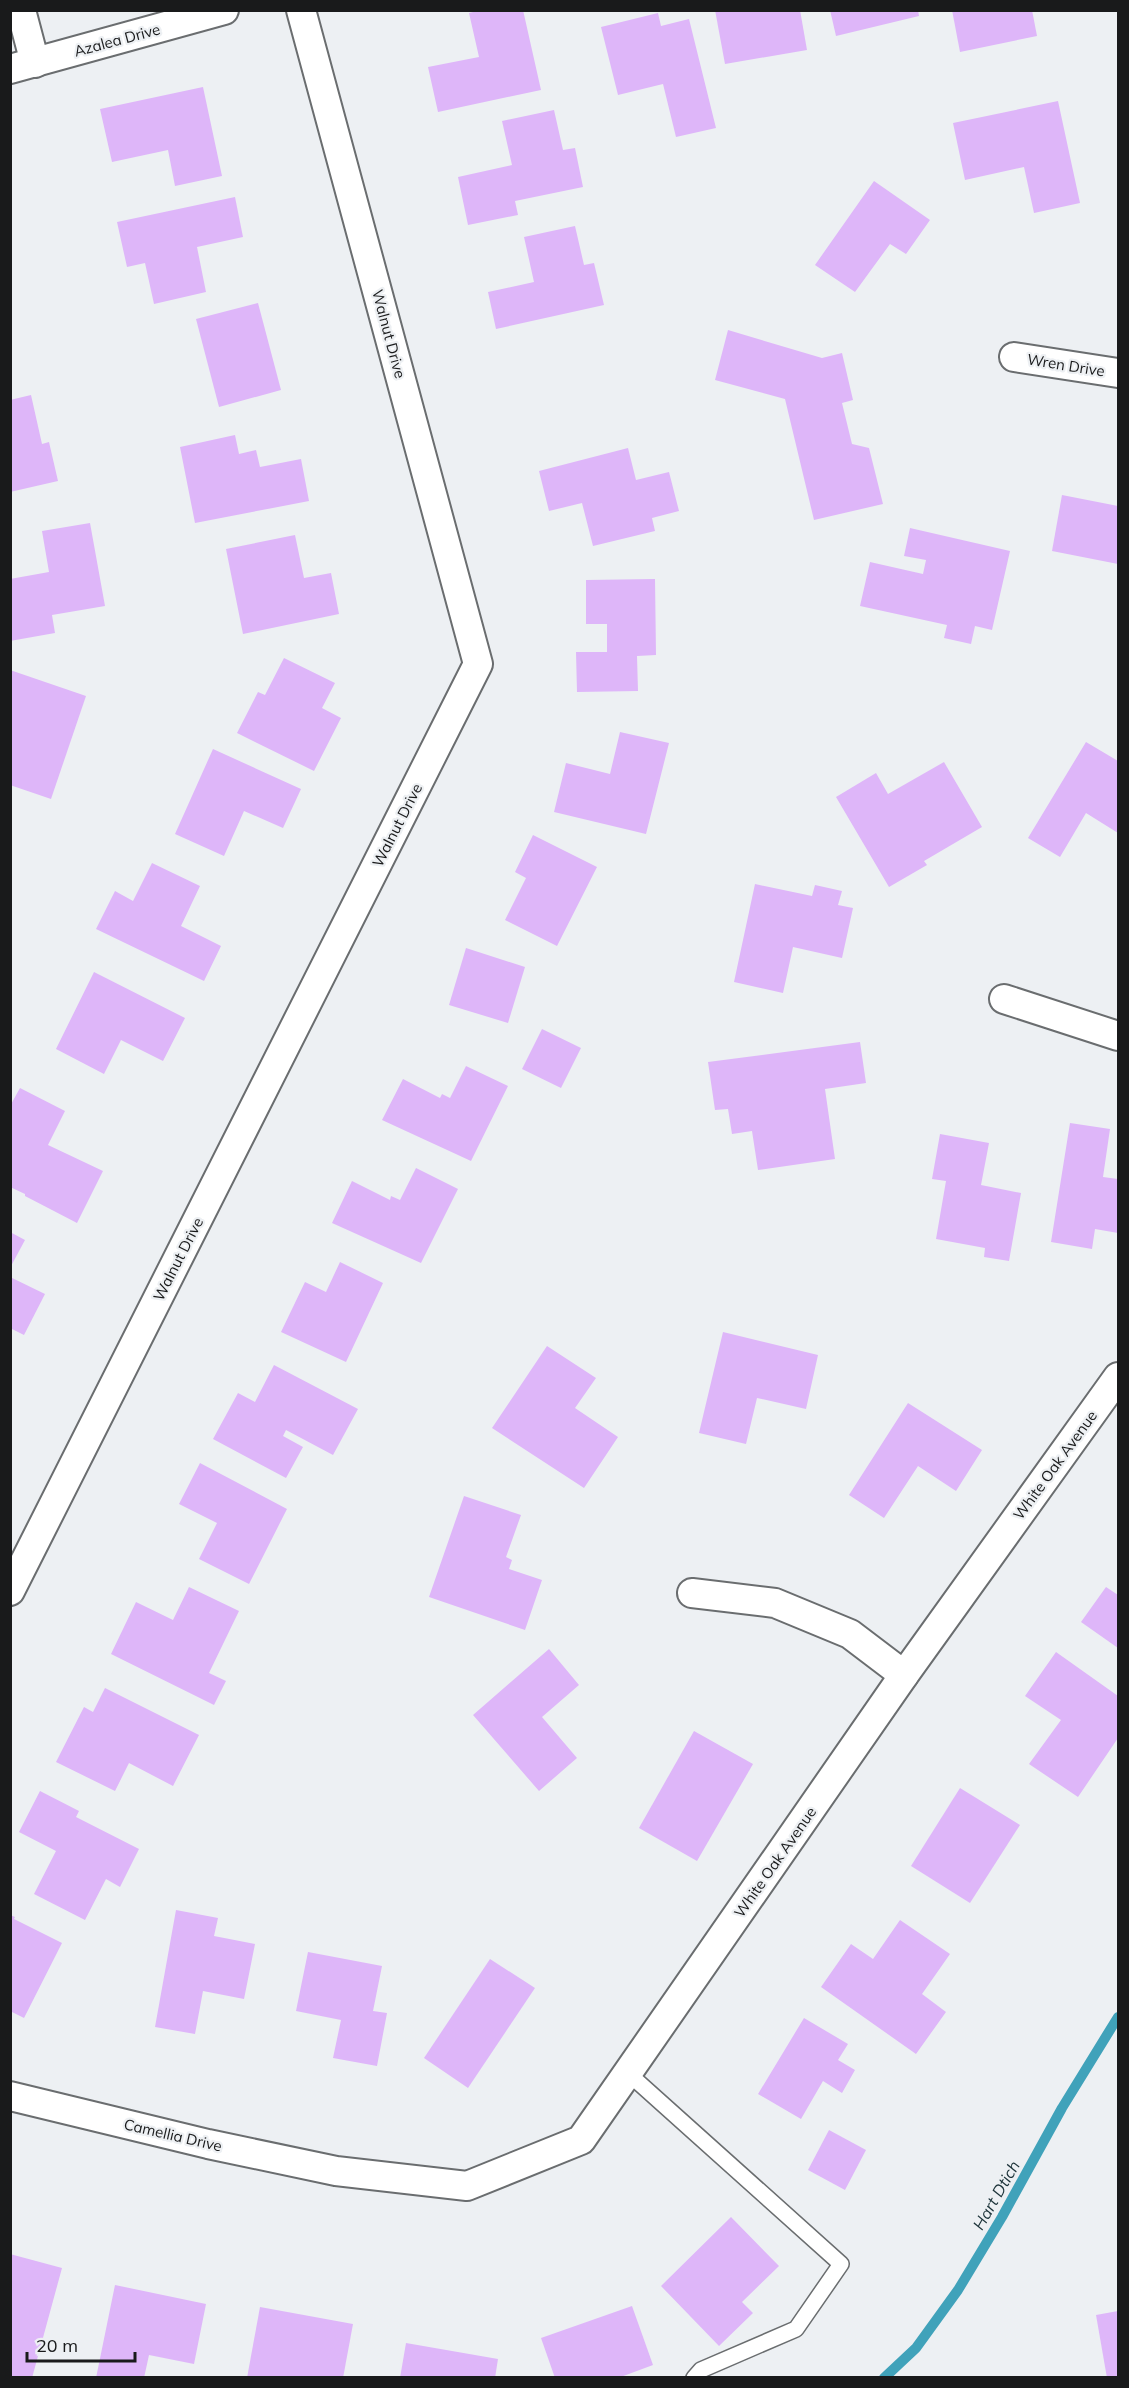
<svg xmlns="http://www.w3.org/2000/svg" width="1129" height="2388" font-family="Mulish,sans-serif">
	<rect width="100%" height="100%" fill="#edf0f3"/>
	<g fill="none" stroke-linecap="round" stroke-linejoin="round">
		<polyline stroke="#40a2ba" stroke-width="10" points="884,2378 916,2348 958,2290 1002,2217 1062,2108 1118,2017"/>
	</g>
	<g fill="#deb6f9">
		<polygon points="481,10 523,10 541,90 438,112 428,67 479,57 469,13"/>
		<polygon points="715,10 800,10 807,50 725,64"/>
		<polygon points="830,10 918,10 919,16 836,36"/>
		<polygon points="952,10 1032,10 1037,36 960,52"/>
		<polygon points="658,13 661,26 689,19 716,128 676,137 663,84 618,95 601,27"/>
		<polygon points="203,87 222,176 175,186 168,150 112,162 100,109"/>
		<polygon points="1058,101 1080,203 1034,213 1024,167 965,180 953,123"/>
		<polygon points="554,110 563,150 575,148 583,187 515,201 518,215 468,225 458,177 512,165 502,121"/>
		<polygon points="874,181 930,220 906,254 890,244 855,292 815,265"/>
		<polygon points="235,197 243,237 197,247 206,292 154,304 145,263 127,267 117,222"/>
		<polygon points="575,226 584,265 594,263 604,305 496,329 488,292 534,282 524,237"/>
		<polygon points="258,303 281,390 219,407 196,319"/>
		<polygon points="728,330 822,358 842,353 853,400 842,403 852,444 869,448 883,504 814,520 785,399 715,380"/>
		<polygon points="31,395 42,444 49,442 58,481 10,492 10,400"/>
		<polygon points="235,435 239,454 256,450 260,467 301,459 309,501 195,523 180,447"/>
		<polygon points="628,448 636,480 669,472 679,511 652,518 655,531 593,546 582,503 549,511 539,471"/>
		<polygon points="1062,495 1118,506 1118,564 1052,551"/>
		<polygon points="90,523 105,606 52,615 55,633 10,641 10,579 49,572 42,531"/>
		<polygon points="910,528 1010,551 992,630 975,626 971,644 944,638 947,625 860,606 870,562 923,574 926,560 904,556"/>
		<polygon points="295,535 304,578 331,573 339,614 243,634 226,549"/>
		<polygon points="655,579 656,655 637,656 638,691 577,692 576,652 607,652 607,624 586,624 586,580"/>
		<polygon points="284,658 335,683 322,708 341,718 314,771 237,733 258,692 265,695"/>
		<polygon points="10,670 86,696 51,799 10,785"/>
		<polygon points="620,732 669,743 646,834 554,812 566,763 610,774"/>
		<polygon points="1086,742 1118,761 1118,833 1086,813 1060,857 1028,838"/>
		<polygon points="213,749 301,789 283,828 244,811 224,856 175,834"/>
		<polygon points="944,762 982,827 924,861 927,865 889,887 836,797 876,773 888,794"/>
		<polygon points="533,835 597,867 557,946 505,920 526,878 515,872"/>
		<polygon points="152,863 200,886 181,926 221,946 204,981 96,929 115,891 133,901"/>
		<polygon points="755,884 812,896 815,885 842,891 838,905 853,908 842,958 793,947 783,993 734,982"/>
		<polygon points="466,948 525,967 508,1023 449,1005"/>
		<polygon points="94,972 185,1018 163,1061 121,1040 104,1074 56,1049"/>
		<polygon points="542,1029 581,1048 561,1088 522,1069"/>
		<polygon points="860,1042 866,1083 825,1089 835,1159 758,1170 752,1131 732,1134 728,1109 715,1110 708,1062"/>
		<polygon points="466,1066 508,1086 471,1161 382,1120 403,1079 440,1098 442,1094 450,1098"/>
		<polygon points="20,1088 65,1111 48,1145 103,1171 77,1223 25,1196 25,1194 10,1187 10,1106"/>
		<polygon points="1070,1123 1110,1129 1103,1177 1118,1179 1118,1233 1095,1229 1092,1249 1051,1242"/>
		<polygon points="940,1134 989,1143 981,1185 1021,1193 1009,1261 984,1257 985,1248 936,1239 946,1181 932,1179"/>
		<polygon points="416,1168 458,1189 421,1263 332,1223 352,1181 390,1200 391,1196 400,1200"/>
		<polygon points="10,1232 25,1240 10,1268"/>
		<polygon points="340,1262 383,1283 346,1362 281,1332 305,1282 326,1292"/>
		<polygon points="10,1277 45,1294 24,1335 10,1328"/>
		<polygon points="723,1332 818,1355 806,1409 757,1398 746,1444 699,1433"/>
		<polygon points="547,1346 596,1378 575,1408 618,1437 584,1488 492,1428"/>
		<polygon points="274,1365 358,1409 333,1455 286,1430 283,1436 303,1447 286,1478 213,1439 238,1393 255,1402"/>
		<polygon points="908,1403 982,1450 956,1491 918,1466 884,1518 849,1495"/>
		<polygon points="200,1463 287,1509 249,1584 199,1559 217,1523 179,1504"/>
		<polygon points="464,1496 521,1515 506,1557 512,1560 509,1569 542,1580 525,1630 429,1597"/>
		<polygon points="189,1587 239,1611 209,1673 226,1681 214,1705 111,1654 136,1602 173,1620"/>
		<polygon points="1106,1587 1118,1595 1118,1648 1081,1622"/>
		<polygon points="549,1649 579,1685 542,1717 577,1758 539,1791 473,1715"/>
		<polygon points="1056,1652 1118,1696 1118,1738 1078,1797 1029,1764 1061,1720 1025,1696"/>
		<polygon points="105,1688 199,1735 173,1786 129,1763 115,1791 56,1762 84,1707 93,1712"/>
		<polygon points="694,1731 753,1764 697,1861 639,1828"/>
		<polygon points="960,1788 1020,1825 970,1903 911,1866"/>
		<polygon points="40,1791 79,1811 76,1817 139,1849 120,1887 106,1879 85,1920 34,1894 56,1851 19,1832"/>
		<polygon points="176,1910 218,1918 214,1936 255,1944 244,1999 203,1991 195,2034 155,2027"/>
		<polygon points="10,1915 15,1917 14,1919 62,1943 24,2018 10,2011"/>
		<polygon points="900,1920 950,1954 922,1994 946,2012 916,2054 821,1987 851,1944 873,1959"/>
		<polygon points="308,1952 382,1966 373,2011 387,2013 377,2066 333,2058 341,2020 296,2011"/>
		<polygon points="490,1959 535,1988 468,2088 424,2058"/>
		<polygon points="804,2018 848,2044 838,2060 855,2070 842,2093 823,2081 801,2119 758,2094"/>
		<polygon points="829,2130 866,2150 845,2190 808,2170"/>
		<polygon points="731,2217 779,2266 742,2302 753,2313 719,2346 661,2286"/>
		<polygon points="10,2254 62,2268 32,2378 10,2377"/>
		<polygon points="115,2285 206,2304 194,2364 149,2355 144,2378 96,2378"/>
		<polygon points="632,2306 653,2365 618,2378 555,2378 541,2338"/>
		<polygon points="260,2307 353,2324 343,2378 247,2378"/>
		<polygon points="1118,2311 1118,2378 1107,2378 1096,2315"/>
		<polygon points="406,2343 498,2359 495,2378 400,2378"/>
	</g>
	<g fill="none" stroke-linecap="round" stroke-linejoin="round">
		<g stroke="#6a6d6f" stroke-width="18">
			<polyline id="lane" points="628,2073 841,2264 796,2329 701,2370 694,2378"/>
		</g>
		<g stroke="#6a6d6f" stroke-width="32">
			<g id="street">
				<polyline points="21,10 35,63"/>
				<polyline points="10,69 224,10"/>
				<polyline points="1014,357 1118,373"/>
				<polyline points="1004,999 1118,1036"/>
				<polyline points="10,1591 478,664 301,10"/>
				<polyline points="692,1593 775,1603 850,1634 904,1675"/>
				<polyline points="10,2096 208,2144 336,2171 467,2186 581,2140 904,1675 1118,1377"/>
			</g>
		</g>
		<use href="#lane" stroke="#fff" stroke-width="15"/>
		<use href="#street" stroke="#fff" stroke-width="28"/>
	</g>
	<g text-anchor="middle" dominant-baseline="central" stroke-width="4.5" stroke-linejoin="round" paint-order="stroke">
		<g font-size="15" fill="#191a1b" stroke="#edf0f3">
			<text transform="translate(117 40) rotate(-15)">Azalea Drive</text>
			<text transform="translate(389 334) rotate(75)">Walnut Drive</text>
			<text transform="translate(1066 365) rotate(9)">Wren Drive</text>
			<text transform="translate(397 825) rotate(-63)">Walnut Drive</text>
			<text transform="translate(178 1259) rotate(-63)">Walnut Drive</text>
			<text transform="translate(1055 1465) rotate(-54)">White Oak Avenue</text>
			<text transform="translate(775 1862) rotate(-55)">White Oak Avenue</text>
			<text transform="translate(173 2135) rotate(13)">Camellia Drive</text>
		</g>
		<g font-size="16" font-style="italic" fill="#1a3137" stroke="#edf0f3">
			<text transform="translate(996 2195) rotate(-60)">Hart Dtich</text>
		</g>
	</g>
	<rect width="1129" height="2388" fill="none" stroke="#191a1b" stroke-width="24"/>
	<path d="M27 2352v9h108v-9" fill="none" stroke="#191a1b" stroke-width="3"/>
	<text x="36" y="2352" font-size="18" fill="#191a1b" stroke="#edf0f3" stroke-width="4.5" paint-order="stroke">20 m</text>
</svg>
